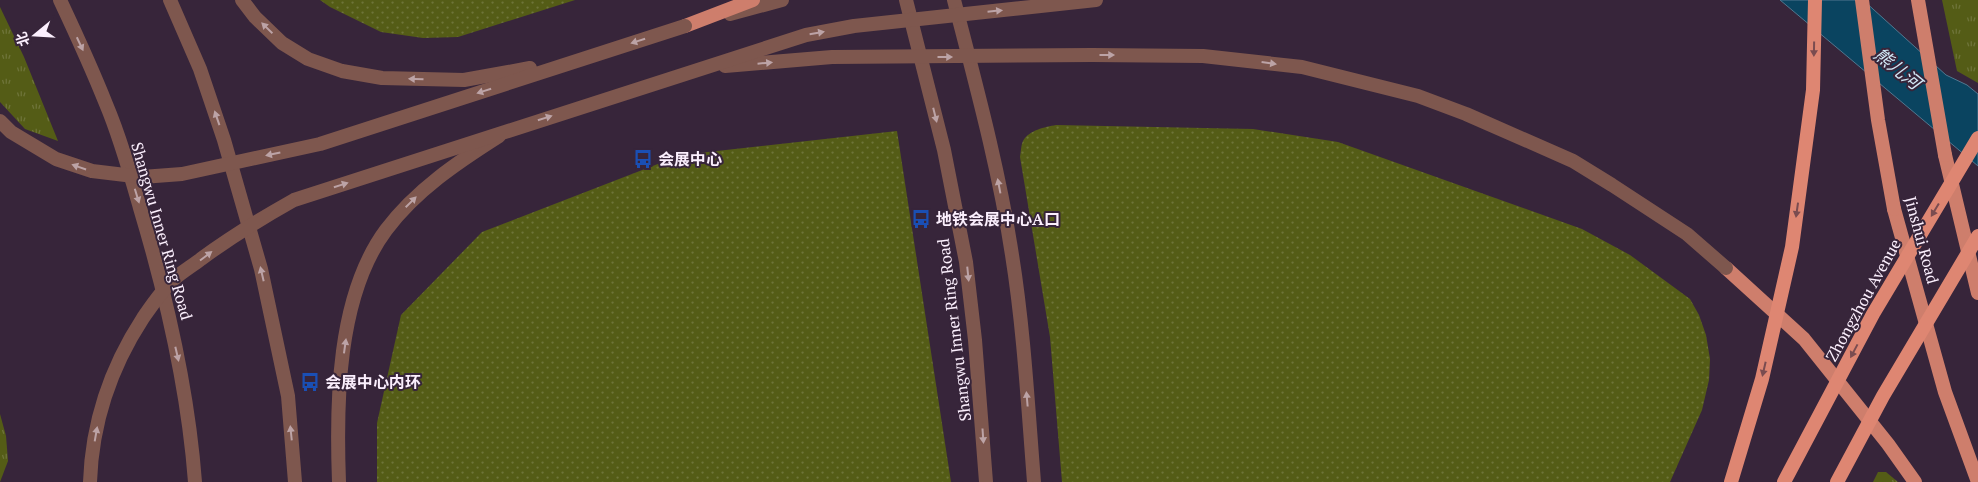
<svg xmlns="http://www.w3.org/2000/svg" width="1978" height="482" font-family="'PT Serif','Noto Sans SC',serif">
	<defs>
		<pattern id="grass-tufts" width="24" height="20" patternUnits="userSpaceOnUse" patternTransform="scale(1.25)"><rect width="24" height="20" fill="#545c16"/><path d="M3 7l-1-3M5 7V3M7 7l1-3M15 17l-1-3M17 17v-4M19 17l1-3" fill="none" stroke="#6e7439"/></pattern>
		<pattern id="park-dots" width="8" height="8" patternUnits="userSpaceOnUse" patternTransform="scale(1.25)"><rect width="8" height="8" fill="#545c16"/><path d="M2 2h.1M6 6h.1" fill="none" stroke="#6e7439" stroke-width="1.8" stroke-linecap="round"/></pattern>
	</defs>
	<rect width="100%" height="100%" fill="#37253a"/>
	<g fill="url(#grass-tufts)">
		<polygon points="1942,0 1978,0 1978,83 1957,71"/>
		<polygon points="0,7 24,57 58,141 25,129 0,102"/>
		<polygon points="0,414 6,436 8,461 0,482"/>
		<polygon points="1878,472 1886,472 1898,482 1873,482"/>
	</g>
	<g fill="url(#park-dots)">
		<polygon points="320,0 575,0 458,37 423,38 381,32 330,7"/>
		<path d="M1056,125L1253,129L1338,142L1582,229L1630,255L1690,299L1699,315L1706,335L1710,359L1709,380L1702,410L1670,482H1062L1050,337L1020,157C1021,152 1021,145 1023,141C1029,130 1045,127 1056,125Z"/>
		<polygon points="897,131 951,482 377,482 377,423 401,315 482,232 681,155"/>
	</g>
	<polygon fill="#0a4460" stroke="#52778f" points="1780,0 1863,0 1946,75 1967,85 1978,94 1978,166"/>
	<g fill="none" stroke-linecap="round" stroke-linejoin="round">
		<g stroke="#7e574e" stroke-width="14">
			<path d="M60,0C76,34 92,69 106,104C120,137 130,173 140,208C167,298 188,389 195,482"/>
			<polyline points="170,0 200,69 224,140 261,269 288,396 295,482"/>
			<polyline points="906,0 944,150 966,262 975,340 986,482"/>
			<path d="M954,0C976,85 999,169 1012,255C1024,330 1028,407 1034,482"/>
			<polyline points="730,14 782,0"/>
			<path d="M339,482C336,403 337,296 386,230C416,190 458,162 499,136"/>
		</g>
		<g stroke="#ce7e6c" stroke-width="14">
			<polyline points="685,26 753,0"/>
			<polyline points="1945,155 1978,293"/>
			<polyline points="1894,209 1945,392 1978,482"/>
			<polyline points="1726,268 1804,339 1888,444 1915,482"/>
		</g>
		<g stroke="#7e574e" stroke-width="14">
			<polyline points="242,0 255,17 282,43 308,59 342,71 382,78 464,80 530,68"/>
			<polyline points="725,66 832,57 1092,55 1203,56 1302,67 1418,96 1466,114 1573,161 1612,185 1687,234 1726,268"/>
			<polyline points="0,121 11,132 56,159 92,171 142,177 182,174 320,144 685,26"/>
			<path d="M90,482C92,423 111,367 143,318C152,305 162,290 174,279C182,272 192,266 201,259C231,237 262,218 294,200L806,35L854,26L1096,0"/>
		</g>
		<g stroke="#ce7e6c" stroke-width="14">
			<polyline points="1862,0 1878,120 1894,209"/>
			<polyline points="1918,0 1945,155"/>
		</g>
		<g stroke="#de8672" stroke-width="14">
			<polyline points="1731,482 1762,379 1792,247 1813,90 1815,0"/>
			<polyline points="1784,482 1873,314 1978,138"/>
			<polyline points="1837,482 1883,396 1978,236"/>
		</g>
	</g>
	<defs><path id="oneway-solid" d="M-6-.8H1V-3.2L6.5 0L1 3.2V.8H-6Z" transform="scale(1.25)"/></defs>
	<g fill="#bca3a6">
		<use href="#oneway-solid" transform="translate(995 11) rotate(-6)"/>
		<use href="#oneway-solid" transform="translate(267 28) rotate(-136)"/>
		<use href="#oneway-solid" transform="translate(817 33) rotate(-10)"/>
		<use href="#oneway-solid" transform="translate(638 41) rotate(162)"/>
		<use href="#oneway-solid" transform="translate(80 44) rotate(65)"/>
		<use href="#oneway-solid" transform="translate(1107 55)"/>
		<use href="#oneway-solid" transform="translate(945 57)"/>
		<use href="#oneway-solid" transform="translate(765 63) rotate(-5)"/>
		<use href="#oneway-solid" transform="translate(1269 63) rotate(8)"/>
		<use href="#oneway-solid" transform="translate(416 79) rotate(-178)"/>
		<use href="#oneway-solid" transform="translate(484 91) rotate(162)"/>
		<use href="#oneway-solid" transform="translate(935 115) rotate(76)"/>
		<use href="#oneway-solid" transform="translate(217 118) rotate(-109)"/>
		<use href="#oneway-solid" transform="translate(545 118) rotate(-18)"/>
		<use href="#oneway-solid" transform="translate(273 154) rotate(168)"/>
		<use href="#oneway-solid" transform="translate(79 167) rotate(-161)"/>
		<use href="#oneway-solid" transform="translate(341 185) rotate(-18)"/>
		<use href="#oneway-solid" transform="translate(999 186) rotate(-101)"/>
		<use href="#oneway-solid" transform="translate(137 196) rotate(73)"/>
		<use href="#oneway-solid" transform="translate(411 202) rotate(-45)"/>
		<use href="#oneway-solid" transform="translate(206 256) rotate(-37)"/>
		<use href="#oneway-solid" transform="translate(262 274) rotate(-103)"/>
		<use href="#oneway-solid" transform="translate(968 274) rotate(84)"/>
		<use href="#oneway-solid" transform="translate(345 346) rotate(-82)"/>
		<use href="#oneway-solid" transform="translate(177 354) rotate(77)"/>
		<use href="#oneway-solid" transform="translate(1027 399) rotate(-95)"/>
		<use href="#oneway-solid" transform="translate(291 433) rotate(-96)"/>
		<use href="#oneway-solid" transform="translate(96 434) rotate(-80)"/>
		<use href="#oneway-solid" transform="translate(983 436) rotate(86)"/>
	</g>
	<g fill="#7a4c50">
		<use href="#oneway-solid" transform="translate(1814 49) rotate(91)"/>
		<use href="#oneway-solid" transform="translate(1797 210) rotate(98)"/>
		<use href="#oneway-solid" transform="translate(1935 210) rotate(121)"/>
		<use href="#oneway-solid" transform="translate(1854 351) rotate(118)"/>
		<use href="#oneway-solid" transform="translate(1764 369) rotate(103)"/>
	</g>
	<defs>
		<g id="bus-bare" transform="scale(1.5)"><path d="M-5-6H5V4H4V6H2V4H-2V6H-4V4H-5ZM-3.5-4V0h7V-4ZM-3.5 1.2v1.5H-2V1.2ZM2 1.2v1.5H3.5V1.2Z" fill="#1a4fb4" stroke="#37253a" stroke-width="2.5" paint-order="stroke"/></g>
	</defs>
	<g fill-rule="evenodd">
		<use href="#bus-bare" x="643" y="159"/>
		<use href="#bus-bare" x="921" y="219"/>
		<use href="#bus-bare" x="310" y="382"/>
	</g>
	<g text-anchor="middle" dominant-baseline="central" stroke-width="4" stroke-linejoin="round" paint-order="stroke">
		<g font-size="16" font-weight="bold" fill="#fbeffd" stroke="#37253a" text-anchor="start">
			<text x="658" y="159">会展中心</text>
			<text x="936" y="219">地铁会展中心A口</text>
			<text x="325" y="382">会展中心内环</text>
		</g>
		<g font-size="16" fill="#fbeffd" stroke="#37253a">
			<text transform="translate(162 231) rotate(74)">Shangwu Inner Ring Road</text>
			<text transform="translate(1922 240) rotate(75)">Jinshui Road</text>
			<text transform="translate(1863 300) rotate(-61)">Zhongzhou Avenue</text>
			<text transform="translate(954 330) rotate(-97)">Shangwu Inner Ring Road</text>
		</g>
		<g font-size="18" font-style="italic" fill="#d2e8f6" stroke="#37253a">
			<text transform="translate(1898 68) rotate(39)">熊儿河</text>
		</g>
	</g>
	<g transform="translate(35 35) rotate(252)" stroke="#37253a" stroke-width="4" paint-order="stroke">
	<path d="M0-4L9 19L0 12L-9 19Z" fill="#fbeffd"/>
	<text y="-8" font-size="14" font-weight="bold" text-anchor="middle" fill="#fbeffd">北</text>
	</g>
</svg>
